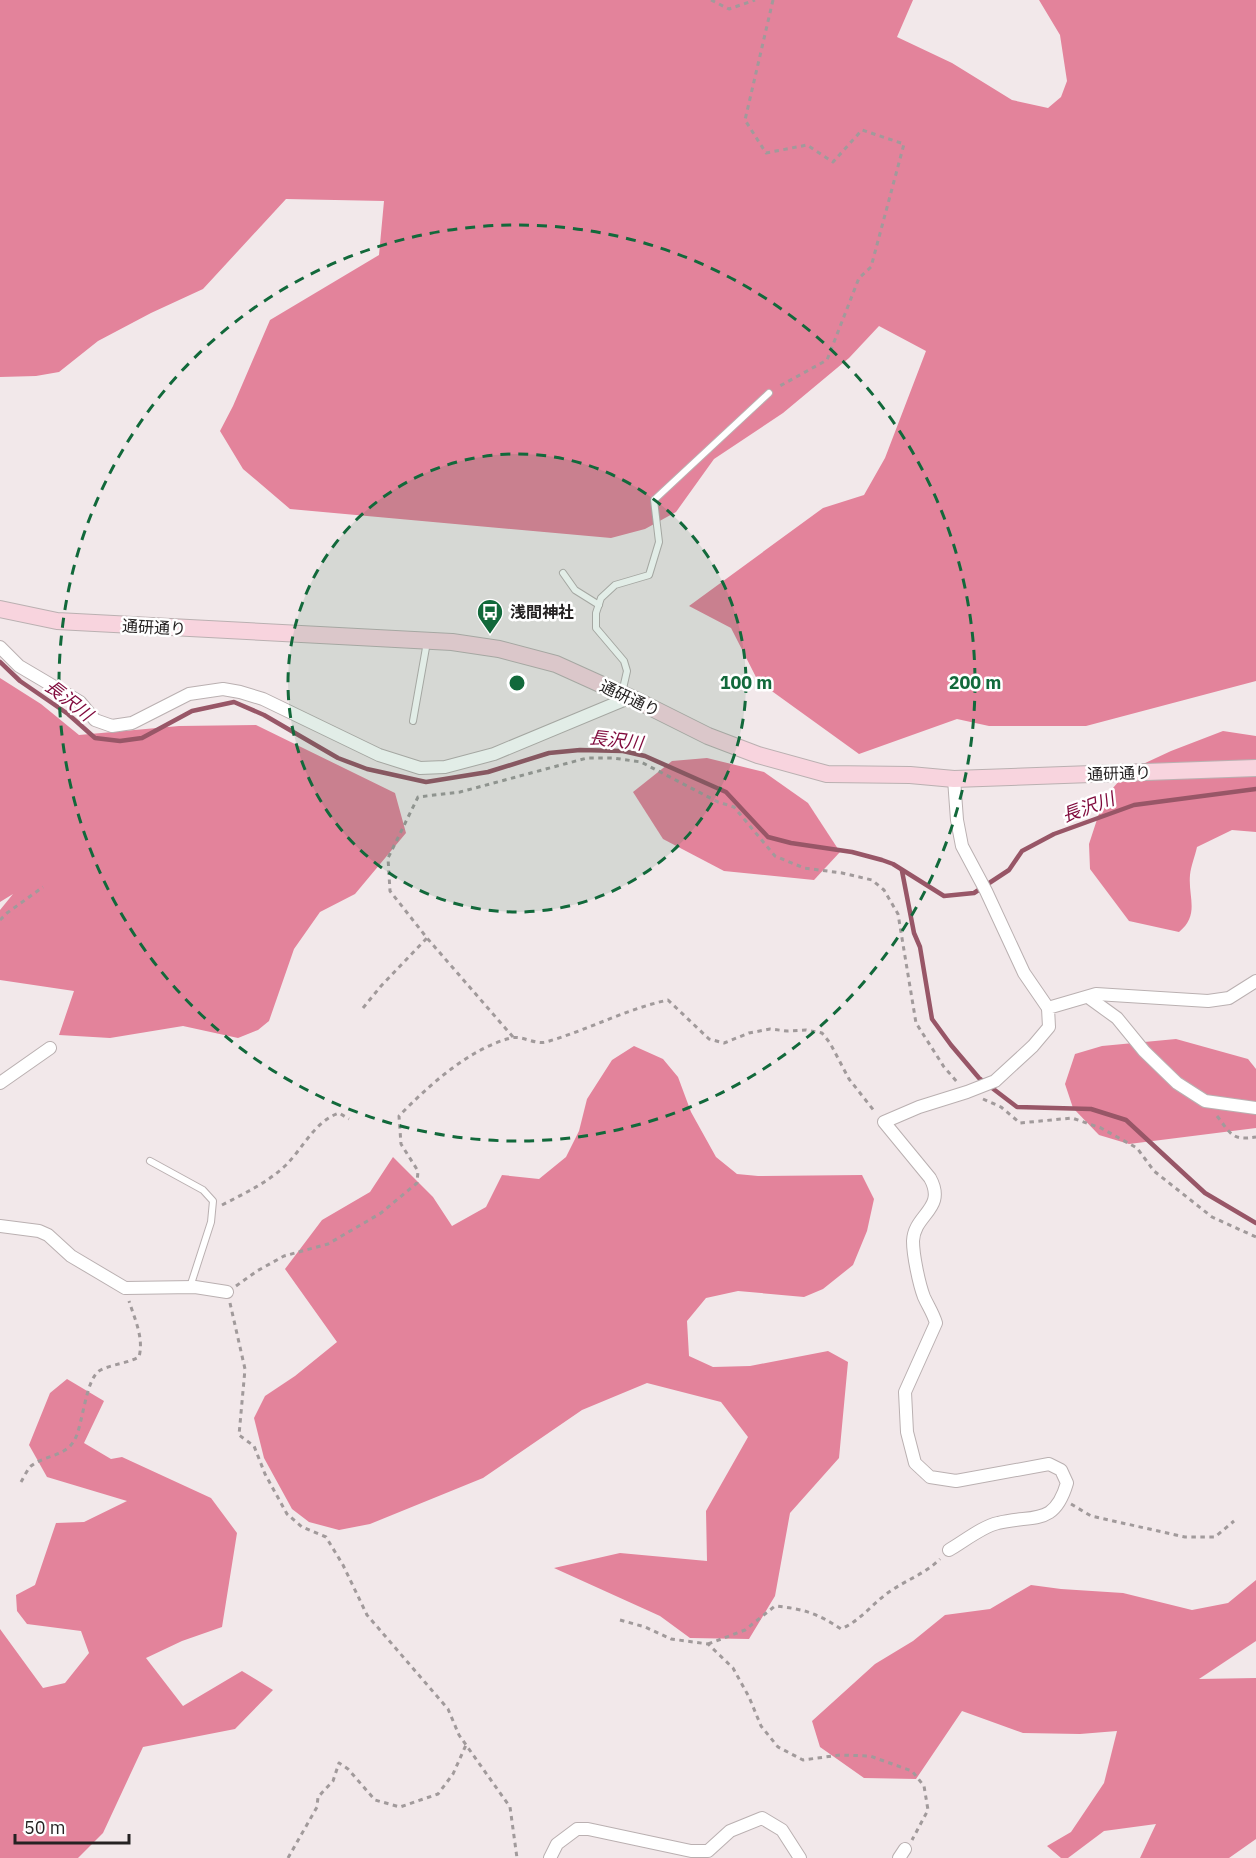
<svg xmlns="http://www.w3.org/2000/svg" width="1256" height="1858" font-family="'IBM Plex Sans','Noto Sans JP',sans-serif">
	<rect width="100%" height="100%" fill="#f2e8ea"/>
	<g fill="#e3839b">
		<polygon points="0,0 913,0 897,37 952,63 1012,100 1048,108 1061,97 1067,81 1060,35 1039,0 1256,0 1256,681 1086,726 989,726 957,719 859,754 758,681 731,628 689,606 823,508 864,495 885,458 926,351 879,326 849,358 783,413 714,459 676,512 645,529 611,538 290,509 243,469 220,431 233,406 270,320 379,255 384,201 286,199 203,289 151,313 98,341 59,372 36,376 0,377"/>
		<polygon points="0,678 41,704 79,735 179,726 256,725 395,793 406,833 355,894 320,912 294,949 269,1021 258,1030 238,1038 183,1026 110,1038 59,1035 74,991 0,980 0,910 13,894 0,902"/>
		<path d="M1223,731L1256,736V832L1232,830L1197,847C1195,856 1191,866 1190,875C1188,897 1200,915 1179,932L1129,921L1090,869L1089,844L1104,798L1128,771L1171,751Z"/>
		<polygon points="707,758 764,772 808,803 840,852 814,880 724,871 663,839 633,792 672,761"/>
		<polygon points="1176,1039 1248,1059 1256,1069 1256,1128 1129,1144 1099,1135 1073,1108 1065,1084 1075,1054 1102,1046"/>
		<polygon points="634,1046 663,1059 678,1077 691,1112 716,1157 737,1174 758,1176 862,1175 874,1199 867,1231 853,1265 823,1289 804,1297 738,1291 706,1298 687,1321 689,1356 713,1367 750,1366 828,1351 848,1362 839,1458 790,1513 775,1596 749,1639 690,1638 660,1616 554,1568 620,1553 707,1561 706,1511 748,1437 721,1402 647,1383 582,1410 483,1478 370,1524 339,1530 309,1522 292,1509 264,1458 254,1418 265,1396 295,1376 337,1342 285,1269 322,1220 370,1192 393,1157 433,1197 452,1226 486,1207 502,1175 539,1179 566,1157 579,1131 587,1099 612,1060"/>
		<polygon points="67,1379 104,1401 84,1443 111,1459 122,1457 211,1498 237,1533 222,1627 182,1641 146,1658 183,1706 242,1671 273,1690 235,1729 143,1747 103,1833 78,1858 0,1858 0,1629 43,1688 65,1683 89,1653 81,1631 27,1624 17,1611 16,1595 35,1585 56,1523 84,1522 127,1501 47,1477 29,1445 50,1393"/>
		<polygon points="1256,1580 1256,1641 1199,1679 1256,1678 1256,1839 1229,1858 1140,1858 1156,1824 1104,1831 1068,1858 1061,1858 1047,1846 1071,1832 1104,1783 1117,1731 1080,1734 1023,1733 962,1711 916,1779 864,1778 820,1747 812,1721 875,1664 913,1641 945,1615 990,1609 1031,1585 1061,1589 1123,1593 1192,1610 1228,1603"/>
	</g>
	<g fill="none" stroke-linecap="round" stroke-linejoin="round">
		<g stroke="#985667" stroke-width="4.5">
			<polyline points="0,662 20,681 68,714 95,738 120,741 142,738 192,711 234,702 264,715 338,758 367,769 426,782 488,772 549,753 580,750 623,751 645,756 726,792 768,837 791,843 852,852 882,860 893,864 944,896 974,893 1009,870 1022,851 1054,834 1134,805 1256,789"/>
			<polyline points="902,871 914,933 920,947 932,1019 951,1045 979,1078 1017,1107 1091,1109 1126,1120 1205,1193 1256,1223"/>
		</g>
		<g stroke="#bab0b1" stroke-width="8">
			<g id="lane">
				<polyline points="563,573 575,590 599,605"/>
				<polyline points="622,693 627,671 624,661 596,628 596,613 601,598 615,585 649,575 659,542 654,500 769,393"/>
				<polyline points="413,721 427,642"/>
				<polyline points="150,1161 203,1190 213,1201 211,1222 190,1287"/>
			</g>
		</g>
		<g stroke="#bab0b1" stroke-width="14">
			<g id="street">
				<polyline points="0,647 19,666 80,702 95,720 112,726 132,723 189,694 223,689 240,692 263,699 379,755 420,768 445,767 494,754 631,697"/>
				<polyline points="954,779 957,820 962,846 986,891 1024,973 1048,1008"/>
				<polyline points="1088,997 1117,1018 1144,1051 1177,1083 1205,1101 1256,1108"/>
				<polyline points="0,1083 50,1048"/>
				<polyline points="0,1226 39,1231 48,1235 71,1256 125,1288 195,1287 227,1292"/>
				<path d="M949,1550C963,1542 983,1526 998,1523C1034,1514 1054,1527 1067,1483L1061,1470L1049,1464L956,1481L930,1477L915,1463L907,1432L905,1392L936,1323C933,1313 928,1306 924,1297C919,1284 913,1255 913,1241C914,1214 947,1209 930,1178L884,1122L919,1107L967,1092L995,1081L1033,1046L1049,1027L1048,1008L1096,994L1208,1001L1229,998L1256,981"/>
				<polyline points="550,1858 557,1844 577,1829 588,1829 691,1851 708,1851 730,1831 762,1818 782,1830 800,1858"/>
				<polyline points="899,1858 905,1849"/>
			</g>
		</g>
		<g stroke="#bab0b1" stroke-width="18">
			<polyline id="secondary" points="0,609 57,621 452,642 499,649 556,664 640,702 708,736 758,755 827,774 910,775 954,779 1256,768"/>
		</g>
		<g stroke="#a19a9b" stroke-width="3" stroke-dasharray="4.5 4.5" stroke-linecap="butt">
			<polyline points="711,0 729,9 755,0"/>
			<polyline points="773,0 745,120 766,153 807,145 833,162 862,130 904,144 871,267 859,278 827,360 778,387"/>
			<polyline points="0,920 7,913 43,887"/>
			<polyline points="363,1008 381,986 427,938"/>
			<polyline points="513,1037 427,938 390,891 388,858 418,797 460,792 587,758 613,758 641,762 718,802 734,807 775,856 804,868 842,873 872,880 884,890 898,914 916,1023 944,1067 958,1083"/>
			<polyline points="983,1099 1001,1107 1020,1123 1072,1118 1101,1128 1137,1148 1154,1171 1212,1217 1256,1237"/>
			<path d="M1217,1116C1231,1134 1232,1141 1256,1137"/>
			<path d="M222,1205C245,1193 267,1183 286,1165C303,1148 315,1121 339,1113L349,1119"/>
			<path d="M236,1286L257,1271L284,1256L328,1244L381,1213L417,1183L418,1171L401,1144L399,1116C428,1086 470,1048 511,1038C522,1035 535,1045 546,1042C588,1030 626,1009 668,1000L709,1039L724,1043L749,1033L770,1029L787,1031L806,1030L822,1033L830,1043L849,1079L875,1112"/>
			<polyline points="230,1303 245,1369 239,1435 254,1446 265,1474 287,1514 302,1527 326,1537 343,1565 367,1615 448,1709 459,1735 510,1807 517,1858"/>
			<path d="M21,1482C24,1477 27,1470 31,1466C45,1455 64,1457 74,1441C83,1426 85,1381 99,1371C111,1364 126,1364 139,1357C144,1338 135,1320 129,1301"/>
			<polyline points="1071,1504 1091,1516 1185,1537 1215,1537 1234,1521"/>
			<polyline points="620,1620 645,1627 671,1639 708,1644 733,1668 749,1697 761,1726 778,1747 803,1760 840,1755 870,1756 912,1771 924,1786 928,1810 912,1840"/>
			<path d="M708,1644L745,1630L775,1606C804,1609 817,1613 841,1629C860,1621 872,1604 889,1592C906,1580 925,1574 940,1559"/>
			<polyline points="288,1858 317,1807 318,1797 333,1781 339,1763 348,1769 375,1800 400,1807 438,1794 453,1774 466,1745"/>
		</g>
		<use href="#lane" stroke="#fff" stroke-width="6"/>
		<use href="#street" stroke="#fff" stroke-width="12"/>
		<use href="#secondary" stroke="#f8d4de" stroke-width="16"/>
	</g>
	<circle cx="517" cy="683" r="229" fill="#12693b" fill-opacity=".12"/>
	<g fill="none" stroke="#12693b" stroke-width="3" stroke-dasharray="10 8">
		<circle cx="517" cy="683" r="229"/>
		<circle cx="517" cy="683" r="458"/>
	</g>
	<defs>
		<g id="bus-pin" transform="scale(1.35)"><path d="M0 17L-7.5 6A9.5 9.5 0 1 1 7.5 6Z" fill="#12693b" stroke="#fff"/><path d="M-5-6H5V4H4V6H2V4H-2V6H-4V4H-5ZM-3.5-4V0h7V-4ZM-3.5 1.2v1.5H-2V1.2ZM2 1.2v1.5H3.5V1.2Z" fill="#fff"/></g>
	</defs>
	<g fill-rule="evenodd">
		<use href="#bus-pin" x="490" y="612"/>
	</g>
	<g text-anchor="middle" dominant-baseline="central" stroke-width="5" stroke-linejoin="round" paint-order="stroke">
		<g font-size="16" font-weight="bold" fill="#252222" stroke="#fff" text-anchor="start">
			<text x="510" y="612">浅間神社</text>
		</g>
		<g font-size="16" fill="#252222" stroke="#fff">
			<text transform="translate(154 627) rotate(3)">通研通り</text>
			<text transform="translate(630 698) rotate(25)">通研通り</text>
			<text transform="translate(1119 773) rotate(-2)">通研通り</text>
		</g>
		<g font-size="18" font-style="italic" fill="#7f083b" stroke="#fff">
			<text transform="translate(69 700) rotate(38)">長沢川</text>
			<text transform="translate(616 740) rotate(7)">長沢川</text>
			<text transform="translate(1088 807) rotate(-20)">長沢川</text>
		</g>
	</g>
	<circle cx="517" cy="683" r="9" fill="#12693b" stroke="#fff" stroke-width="3"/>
	<g font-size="18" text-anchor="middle" font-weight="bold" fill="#12693b" stroke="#fff" stroke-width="5" stroke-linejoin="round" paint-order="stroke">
		<text x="746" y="689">100 m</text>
		<text x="975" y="689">200 m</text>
	</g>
	<path d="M15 1834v9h114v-9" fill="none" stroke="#252222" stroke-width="3"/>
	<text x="24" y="1834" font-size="18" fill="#252222" stroke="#ffffff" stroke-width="4.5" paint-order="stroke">50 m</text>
</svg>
